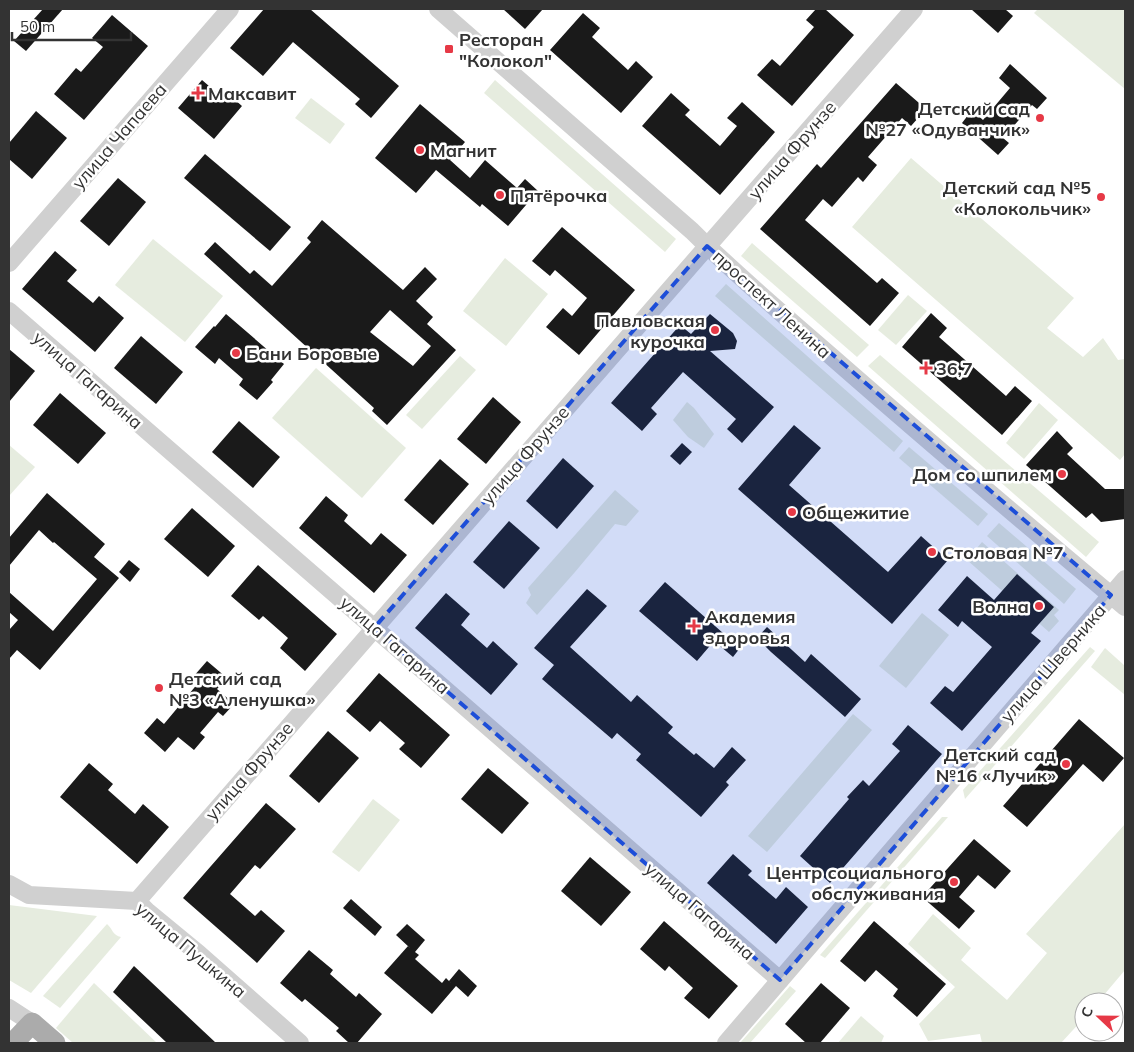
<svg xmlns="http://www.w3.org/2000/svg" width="1134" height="1052" font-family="Mulish,sans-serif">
	<rect width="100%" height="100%" fill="#fff"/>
	<g fill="#e6ecdf">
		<polygon points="1038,9 1125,9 1125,89 1034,13"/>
		<polygon points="495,80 676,239 665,252 484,93"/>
		<polygon points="311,98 345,124 330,144 295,118"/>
		<polygon points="911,158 1074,298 1047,328 1083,357 1103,338 1118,360 1125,359 1125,454 1120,460 852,227"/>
		<polygon points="153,239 223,296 185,342 115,285"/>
		<polygon points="752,243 869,345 857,357 741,256"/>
		<polygon points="505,258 548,294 506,346 463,311"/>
		<polygon points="726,284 903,441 894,452 715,296"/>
		<polygon points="908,295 927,311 896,345 878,330"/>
		<polygon points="880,355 1099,542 1086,557 868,366"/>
		<polygon points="460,356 476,370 422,429 406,415"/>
		<polygon points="316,368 406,448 362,498 272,418"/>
		<polygon points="687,402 694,408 714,434 704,448 688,437 673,420"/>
		<polygon points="1039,403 1058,420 1024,459 1006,443"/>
		<polygon points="9,445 35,467 9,496"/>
		<polygon points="909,447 988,514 978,526 899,458"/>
		<polygon points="615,490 639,511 626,526 615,524 575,572 537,615 526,603 531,595 528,588"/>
		<polygon points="999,523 1076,589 1064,604 987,536"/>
		<polygon points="982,542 1059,610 1054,615 1059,621 1049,632 967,560"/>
		<polygon points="922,613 949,635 906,688 879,666"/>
		<polygon points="1090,647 1095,651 965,799 963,790"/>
		<polygon points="1105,648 1125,666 1125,695 1091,667"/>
		<polygon points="853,714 872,730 767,852 748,836"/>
		<polygon points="373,799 400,820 359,872 332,852"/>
		<polygon points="942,817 948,817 825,958 820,955"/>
		<polygon points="1125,824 1125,970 1098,1002 1084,1002 1084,1018 1061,1043 982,1043 980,1034 928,1041 919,1024 955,987 908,944 933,914 971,948 961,960 1007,1000 1047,953 1026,934"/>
		<polygon points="9,905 97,916 31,993 9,980"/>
		<path d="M107,924C112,928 113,936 121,937L60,1008L43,996Z"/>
		<polygon points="94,983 157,1043 73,1043 56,1028"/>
		<polygon points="790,986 796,991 750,1043 740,1043"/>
		<polygon points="861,1016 884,1036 881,1043 838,1043"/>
	</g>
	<g fill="#1a1a1a" fill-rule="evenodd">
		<polygon points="43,9 63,9 26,51 14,41"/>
		<polygon points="264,9 310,9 399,86 371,118 355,104 360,99 293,42 263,76 230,48"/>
		<polygon points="503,9 543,9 525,29"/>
		<polygon points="816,9 825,9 854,35 792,106 757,75 772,59 780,66 814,27 806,20"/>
		<polygon points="971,9 1005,9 1013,16 998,33"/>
		<polygon points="583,13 600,28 592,37 628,70 636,61 653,77 621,113 550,50"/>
		<polygon points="112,15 148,46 84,120 54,94 76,68 81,72 103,47 92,38"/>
		<polygon points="1010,64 1047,98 1037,109 1032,105 1003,138 1009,143 998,155 962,123 972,110 983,120 1010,88 999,78"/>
		<polygon points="202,80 223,98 227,93 242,106 214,139 178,108"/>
		<polygon points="896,83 926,109 911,126 902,118 868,157 877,165 863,182 858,177 832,207 823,199 805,220 877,283 882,278 899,293 870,326 760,229 817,164 821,168"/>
		<polygon points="671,93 690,110 685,115 720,146 737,126 727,118 742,102 775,132 720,195 642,126"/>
		<polygon points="420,104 465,142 450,160 470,178 485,160 517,188 525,179 538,191 508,226 482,204 480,207 436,170 416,193 375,158"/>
		<polygon points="36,111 67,138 32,179 9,159 9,143"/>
		<polygon points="205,154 291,227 270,251 184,178"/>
		<polygon points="118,178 146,202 109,246 80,221"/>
		<path d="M322,220L403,290L425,267L437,279L416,301L433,317L427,324L456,350L387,425L372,411L374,408L204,254L215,242L250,274L254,270L272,286L311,242L307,238ZM390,310L431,346L413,366L370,332Z"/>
		<polygon points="562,227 635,290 579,355 546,327 563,308 572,316 587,298 555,270 550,276 532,261"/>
		<polygon points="55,251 77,270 67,281 93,303 99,296 124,318 95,352 22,289"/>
		<polygon points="931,313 947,328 939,337 1006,396 1015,386 1032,401 1002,435 902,347"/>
		<polygon points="226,314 284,364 271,380 273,382 257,400 239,385 243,379 219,358 215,364 195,347 214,326 215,327"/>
		<polygon points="710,314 733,333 737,341 735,349 710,351 774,407 742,443 727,429 736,419 683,372 651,408 657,414 642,431 611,403 680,325 691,334"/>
		<polygon points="141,336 183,372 156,404 114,368"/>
		<polygon points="9,349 35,371 9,402"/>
		<polygon points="60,393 106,433 78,464 33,425"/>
		<polygon points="493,397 521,422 486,464 457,439"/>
		<polygon points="239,421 280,457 253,488 212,452"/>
		<polygon points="794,425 821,448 789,485 888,572 921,536 948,560 892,624 738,489"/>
		<polygon points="1057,431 1073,448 1067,454 1105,489 1125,489 1125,519 1101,522 1092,513 1086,518 1026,465"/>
		<polygon points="682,443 692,452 680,465 670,456"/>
		<polygon points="563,458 594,486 557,529 526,501"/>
		<polygon points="440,459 469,484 433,525 404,500"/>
		<polygon points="47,493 105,544 94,557 119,578 40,670 17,650 9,659 9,630 18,620 9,612 9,592 53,631 97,579 54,542 53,543 39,530 9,566 9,538"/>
		<polygon points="326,496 348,515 344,521 371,545 381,533 407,555 374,593 299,528"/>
		<polygon points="192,508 235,546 208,577 164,539"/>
		<polygon points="509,521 540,548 504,589 473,562"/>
		<polygon points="129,560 140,569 130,582 119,572"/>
		<polygon points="258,565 337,634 305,671 280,648 288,638 263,616 259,620 231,596"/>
		<polygon points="1017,574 1054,607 1031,633 1041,641 962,731 930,703 945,686 953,692 992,647 962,621 958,627 938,610 967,576 994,600"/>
		<polygon points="665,582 740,648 733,657 714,641 697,661 639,611"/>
		<polygon points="587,589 607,606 570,647 631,702 637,695 673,727 668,733 694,755 696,753 714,768 732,747 746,760 726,782 729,785 701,817 636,760 641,754 617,733 612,739 542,679 554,665 534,648"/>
		<polygon points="446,593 470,614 461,625 487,648 493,641 518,664 491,695 415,628"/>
		<polygon points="767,627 805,662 811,654 861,699 845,717 771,652 757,638"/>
		<polygon points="207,661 227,678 217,689 234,704 223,716 218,712 200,733 205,737 194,750 178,737 165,752 144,733 157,718 164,724 199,682 193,677"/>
		<polygon points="379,673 450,735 421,768 399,749 405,743 380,721 370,732 346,711"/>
		<polygon points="1079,719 1124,758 1103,782 1083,764 1027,827 1003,806"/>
		<polygon points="908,725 942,754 830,883 800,856 849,799 847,797 863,780 869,786 900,751 892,744"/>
		<polygon points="328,731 359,758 319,803 289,776"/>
		<polygon points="89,763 113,784 108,790 135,814 143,804 169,827 137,864 60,797"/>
		<polygon points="488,768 529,803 502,834 461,799"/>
		<polygon points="266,803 296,829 260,869 255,865 230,894 255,916 261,910 285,931 257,963 183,898"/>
		<polygon points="974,839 1011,871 995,889 978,875 959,897 975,911 959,929 922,897"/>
		<polygon points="733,854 752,871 748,875 776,899 786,887 808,907 776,944 707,883"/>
		<polygon points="590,857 631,892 601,926 561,891"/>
		<polygon points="351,899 382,927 375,936 343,908"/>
		<polygon points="664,921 738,986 709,1019 684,998 693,988 669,966 665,971 640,949"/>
		<polygon points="874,921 946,984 917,1017 893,996 898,989 876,970 865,982 840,961"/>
		<polygon points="407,924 425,940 415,952 419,955 415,959 442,983 446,978 451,983 449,981 459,969 477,986 468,997 456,986 432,1014 384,973 408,946 410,948 396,935"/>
		<polygon points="309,950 333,970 330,974 356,997 359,993 382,1014 357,1043 349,1043 336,1031 339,1028 305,999 302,1002 280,983"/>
		<polygon points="134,966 216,1043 167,1043 113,992"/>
		<polygon points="821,983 850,1008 820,1043 806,1043 785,1024"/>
	</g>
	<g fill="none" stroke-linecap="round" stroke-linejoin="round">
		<g stroke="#d0d0d0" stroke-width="18">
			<path d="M438,9L692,231C736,275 785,316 832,357C929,442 1027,525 1125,607"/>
			<polyline points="9,263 230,9"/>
			<polyline points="9,311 780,980"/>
			<polyline points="9,884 29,895 137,901 148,912 199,954 300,1043"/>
			<polyline points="137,901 914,9"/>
			<polyline points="9,1008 32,1023"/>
			<polyline points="726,1043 1125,579"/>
		</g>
		<polyline stroke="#ababab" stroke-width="21" points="13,1043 32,1023 55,1043"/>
	</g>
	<path fill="#1d4ed8" fill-opacity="0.2" stroke="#1d4ed8" stroke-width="4" stroke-dasharray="10 6" stroke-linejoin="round" d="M707,246L1111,595L780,980L374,628Z"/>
	<g fill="#e63946" stroke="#fff" stroke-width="2">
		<rect x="444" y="44" width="10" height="10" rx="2.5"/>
		<path d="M195.5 85.5h5v5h5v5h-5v5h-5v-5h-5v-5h5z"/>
		<circle cx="1040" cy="118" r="5"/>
		<circle cx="420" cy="150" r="5"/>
		<circle cx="500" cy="195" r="5"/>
		<circle cx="1101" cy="197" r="5"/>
		<circle cx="715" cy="330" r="5"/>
		<circle cx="236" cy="353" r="5"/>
		<path d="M923.5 360.5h5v5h5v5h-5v5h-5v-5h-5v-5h5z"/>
		<circle cx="1062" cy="474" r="5"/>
		<circle cx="792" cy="512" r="5"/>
		<circle cx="932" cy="552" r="5"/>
		<circle cx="1039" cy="606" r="5"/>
		<path d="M691.5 618.5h5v5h5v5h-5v5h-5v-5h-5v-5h5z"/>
		<circle cx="159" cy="688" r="5"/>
		<circle cx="1066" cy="764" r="5"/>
		<circle cx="954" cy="882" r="5"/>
	</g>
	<g text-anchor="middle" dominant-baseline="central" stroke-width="5" stroke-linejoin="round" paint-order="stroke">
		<g font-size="18" font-weight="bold" fill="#333" stroke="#fff" text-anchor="start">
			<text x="459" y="39">Ресторан<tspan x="459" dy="21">"Колокол"</tspan></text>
			<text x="208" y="93">Максавит</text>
			<text x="1030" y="108" text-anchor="end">Детский сад<tspan x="1030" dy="21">№27 «Одуванчик»</tspan></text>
			<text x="430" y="150">Магнит</text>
			<text x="1091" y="187" text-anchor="end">Детский сад №5<tspan x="1091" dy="21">«Колокольчик»</tspan></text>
			<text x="510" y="195">Пятёрочка</text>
			<text x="705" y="320" text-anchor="end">Павловская<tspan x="705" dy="21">курочка</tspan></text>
			<text x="246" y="353">Бани Боровые</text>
			<text x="936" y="368">36,7</text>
			<text x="1052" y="474" text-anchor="end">Дом со шпилем</text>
			<text x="802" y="512">Общежитие</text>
			<text x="942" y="552">Столовая №7</text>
			<text x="1029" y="606" text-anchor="end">Волна</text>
			<text x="705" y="616">Академия<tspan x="705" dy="21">здоровья</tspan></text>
			<text x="169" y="678">Детский сад<tspan x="169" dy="21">№3 «Аленушка»</tspan></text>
			<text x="1056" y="754" text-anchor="end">Детский сад<tspan x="1056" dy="21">№16 «Лучик»</tspan></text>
			<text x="944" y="872" text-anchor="end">Центр социального<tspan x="944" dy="21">обслуживания</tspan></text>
		</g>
		<g font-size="18" fill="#333" stroke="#fff">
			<text transform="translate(119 136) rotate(-49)">улица Чапаева</text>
			<text transform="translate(792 150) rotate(-49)">улица Фрунзе</text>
			<text transform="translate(772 304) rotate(42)">проспект Ленина</text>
			<text transform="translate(88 380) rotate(41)">улица Гагарина</text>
			<text transform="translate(525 455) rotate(-49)">улица Фрунзе</text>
			<text transform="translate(395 645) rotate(41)">улица Гагарина</text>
			<text transform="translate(1053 663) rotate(-49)">улица Шверника</text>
			<text transform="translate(249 771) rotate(-49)">улица Фрунзе</text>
			<text transform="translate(700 911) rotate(41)">улица Гагарина</text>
			<text transform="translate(191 950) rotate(40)">улица Пушкина</text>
		</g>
	</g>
	<rect width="1134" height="1052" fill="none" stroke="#333333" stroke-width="20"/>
	<g transform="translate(1099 1017) rotate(292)"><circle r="24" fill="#ffffff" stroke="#adadad"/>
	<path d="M0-4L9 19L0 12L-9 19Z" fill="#e63946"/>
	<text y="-8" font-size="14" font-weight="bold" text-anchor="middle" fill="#333333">С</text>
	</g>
	<path d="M12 32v8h119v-8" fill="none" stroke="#333333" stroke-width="2.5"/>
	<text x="20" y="32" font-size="15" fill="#333333" stroke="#ffffff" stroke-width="4" paint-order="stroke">50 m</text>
</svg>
